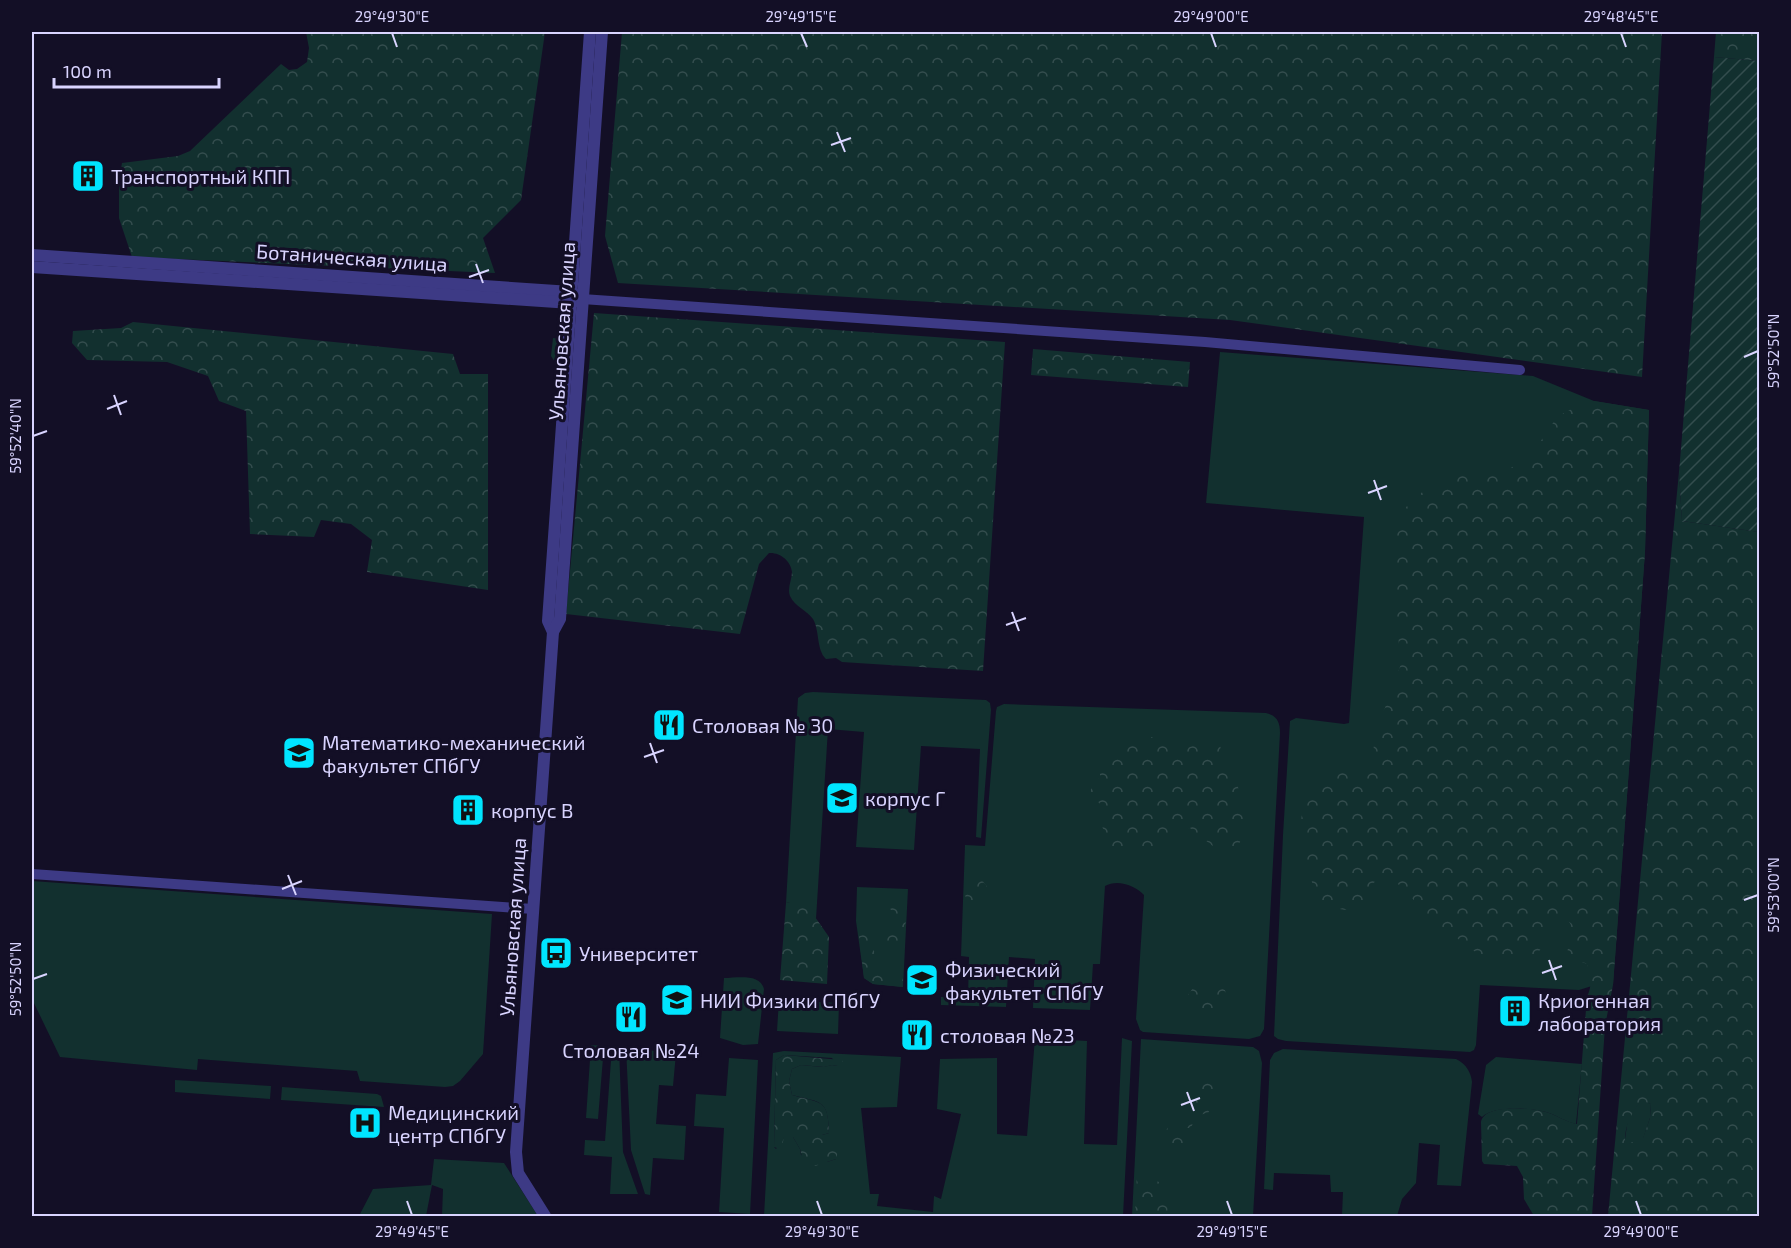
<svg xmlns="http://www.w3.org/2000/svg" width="1791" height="1248" font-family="'Exo 2',sans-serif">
	<defs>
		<pattern id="forest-crowns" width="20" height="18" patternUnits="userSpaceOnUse" patternTransform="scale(1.5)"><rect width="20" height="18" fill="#12302f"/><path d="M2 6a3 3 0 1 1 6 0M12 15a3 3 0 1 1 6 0" fill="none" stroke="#344d4e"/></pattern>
		<pattern id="garden-furrows" width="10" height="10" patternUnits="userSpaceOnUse" patternTransform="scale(1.5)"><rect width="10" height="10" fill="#12302f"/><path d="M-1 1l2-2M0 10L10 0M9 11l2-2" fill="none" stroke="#344d4e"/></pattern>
	</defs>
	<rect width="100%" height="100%" fill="#130f26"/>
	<g fill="#12302f" fill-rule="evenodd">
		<polygon points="553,338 563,339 561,367 558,367 551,356"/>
		<polygon points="1220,352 1533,376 1594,401 1649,410 1645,552 1613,985 1592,986 1579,990 1480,985 1476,1045 1474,1050 1470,1052 1286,1041 1278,1039 1274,1036 1283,835 1290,721 1296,718 1344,724 1349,723 1364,517 1206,503"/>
		<path d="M813,692L986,700L990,703L991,710L981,838L976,837L980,749L921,746L914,850L856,847L864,732L828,729L816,919C808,907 801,899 786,903L798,698L805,693Z"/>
		<path d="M1004,704L1266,713C1277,716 1280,722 1280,733L1264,1029L1260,1036L1249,1039L1143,1032L1140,1030L1136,1019L1144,895C1135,885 1117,879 1105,886L1100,964H1093L1090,1010L1033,1008L1035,959L1009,957L1006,1007L941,1005V997L968,998L969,957L961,956L965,845L985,846L996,711L997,707Z"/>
		<polygon points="32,881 492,914 483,1054 460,1081 453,1086 445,1087 360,1081 357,1071 198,1059 197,1070 60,1057 32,999"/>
		<polygon points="857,887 908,889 903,987 873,984 864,978 856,921"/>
		<path d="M724,978C737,978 760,973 764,989L758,1044L743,1045L720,1038Z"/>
		<polygon points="779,1000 839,1003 838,1034 777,1031"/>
		<path d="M1035,1038L1087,1041L1084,1144L1117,1145L1122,1038L1132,1041L1123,1216H764L773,1053L784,1051L901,1057L897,1107L861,1108L870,1194H879L877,1206L933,1212L934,1196L941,1199L961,1114L937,1109L940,1059L997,1058V1134L1027,1136ZM784,1055L832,1058L838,1066L832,1065L823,1067L801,1065L792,1069L789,1081L792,1095C821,1103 828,1098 829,1133L822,1135L821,1138L827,1141L836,1159L827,1162L801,1155L800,1149L793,1137H784L776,1149L774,1147L776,1060Z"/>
		<polygon points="1141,1039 1253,1047 1259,1051 1262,1063 1253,1216 1132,1216"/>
		<polygon points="591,1045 604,1046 598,1119 586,1118"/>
		<polygon points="612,1047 619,1048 623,1152 638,1194 610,1194 612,1157 584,1155 585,1140 605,1141"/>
		<polygon points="626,1048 676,1053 673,1086 659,1085 656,1124 686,1126 684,1160 653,1158 650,1195 645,1194 631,1150"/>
		<path d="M1283,1049L1456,1059C1466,1064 1471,1072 1472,1082L1461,1186L1437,1185L1440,1145L1419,1143L1416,1183L1402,1199L1397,1216H1342L1343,1192H1331L1330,1175L1274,1173L1273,1190L1264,1189L1270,1060L1274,1053Z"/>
		<path d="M1496,1057L1582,1064L1576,1124C1566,1122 1556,1115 1546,1112C1530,1108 1495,1105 1482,1117L1478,1114L1486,1065Z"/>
		<polygon points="729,1058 758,1060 750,1214 719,1212 724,1128 694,1126 696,1094 726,1096"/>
		<polygon points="175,1080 271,1086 270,1099 175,1092"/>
		<polygon points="282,1087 377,1094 381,1096 384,1107 281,1100"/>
		<polygon points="1641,1100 1651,1104 1650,1118 1643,1139 1624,1146 1628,1118"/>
		<polygon points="434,1159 504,1163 538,1216 442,1216 443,1189 432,1185 426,1216 359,1216 373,1189 431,1185"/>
	</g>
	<g fill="url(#forest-crowns)" fill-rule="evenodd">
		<polygon points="306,32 545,32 521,200 483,238 495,273 132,257 119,218 119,181 122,163 178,156 190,151 281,64 289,70 297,69 307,62 309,48"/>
		<polygon points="622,32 1662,32 1642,377 1230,320 618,283 605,236"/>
		<polygon points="1716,32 1759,32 1759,61 1714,57"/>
		<path d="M594,313L1005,342L983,671L842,662L836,658L826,659C816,649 820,631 813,619C807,610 795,607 790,596C787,588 792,580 792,572C791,561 780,552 769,553L759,564L740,634L566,614Z"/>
		<polygon points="133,322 453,354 460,374 488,374 488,590 367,572 372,540 351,524 321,520 314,537 250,534 246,411 219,401 208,376 167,362 87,360 72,343 73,331 121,328"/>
		<polygon points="1033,349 1190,362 1188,387 1031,375"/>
		<path d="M1594,401L1649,410L1645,552L1613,985L1605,1026L1592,1216H1534L1524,1199L1523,1177L1517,1166L1484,1164L1482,1161L1481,1122C1485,1103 1532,1108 1546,1112C1556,1115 1566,1122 1577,1124L1587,997C1592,985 1592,977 1587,964L1574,959L1567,953L1572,930L1570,923L1561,916C1544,923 1546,929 1545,945L1531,959L1510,961L1482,957L1428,916L1402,887L1392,880L1385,879H1379L1372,884L1367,896L1366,908C1341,912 1335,910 1315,896L1300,828L1306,785L1335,772L1363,769L1372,763L1375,735L1401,664L1394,597L1396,520L1415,496L1457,475L1509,469L1530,457L1557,417L1582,403Z"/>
		<path d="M1679,472L1682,521L1759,532V1216H1608ZM1641,1101L1651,1104L1650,1118L1643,1138L1625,1145C1624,1127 1630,1115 1641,1101Z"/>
		<path d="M1151,737C1158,739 1163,742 1170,745C1180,750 1200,747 1208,738L1215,740L1220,745L1224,765L1237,783L1240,795L1243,798L1247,810L1243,837L1234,852L1219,851L1190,828L1173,830L1158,850L1110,847L1102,826L1099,803L1090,792L1094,782L1100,778V766L1128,746Z"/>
		<path d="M976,879C998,883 985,912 965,906L966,880Z"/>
		<polygon points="799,900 806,904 829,937 827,984 780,980 786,903"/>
		<polygon points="890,908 895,908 906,915 904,950 899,949 896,946 890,952 884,949 880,940 887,933 888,923 893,915"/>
		<path d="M867,934C877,946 873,960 879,975L897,974L903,976V987L873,984L864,978L859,936Z"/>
		<path d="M1205,983L1214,984L1225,990C1233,1022 1201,1022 1191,1005C1189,1002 1189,999 1188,995L1193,988Z"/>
		<path d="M784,1055L842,1060L843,1064L838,1066L832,1065L824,1067L801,1065L792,1069L789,1081L792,1095C822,1104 828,1098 829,1133L822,1135V1138L835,1144L838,1151L836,1159L815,1166L803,1161L800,1149L793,1137H784L782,1146L780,1149L774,1147L776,1060Z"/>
		<path d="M1201,1074L1215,1077L1219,1095L1208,1113L1199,1115L1195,1108C1198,1095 1194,1086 1201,1074Z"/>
		<polygon points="1189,1116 1193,1123 1191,1128 1186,1128 1182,1149 1175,1150 1168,1148 1165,1132 1172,1121"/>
		<path d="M1137,1172C1153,1175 1159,1181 1169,1194L1167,1216H1151L1152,1201L1146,1198L1143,1201V1216H1135Z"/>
	</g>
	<polygon fill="url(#garden-furrows)" points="1714,57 1759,61 1759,532 1682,521 1679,472"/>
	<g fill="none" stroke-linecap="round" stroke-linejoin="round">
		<g stroke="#3d3a85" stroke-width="10">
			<polyline points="582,299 1205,342 1520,370"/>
			<polyline points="32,874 533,909"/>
		</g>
		<g stroke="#3d3a85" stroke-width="12">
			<polyline points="32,255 571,292 576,295"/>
			<polyline points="32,267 571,303 576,301"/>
			<polyline points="553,632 548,621 590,32"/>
			<polyline points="545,1216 518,1173 516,1152 553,632 560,619 602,32"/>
		</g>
	</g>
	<path fill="none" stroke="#d9d4ff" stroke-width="2" d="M392,33L397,47M801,33L807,47M1211,33L1216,47M1621,33L1626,47M837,132L845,152M831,145L851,138M476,264L483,283M469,277L489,270M1744,357L1758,351M114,395L121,415M107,409L127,401M33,436L47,431M1374,480L1381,500M1368,493L1387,486M1012,612L1019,631M1006,625L1026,618M650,743L657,763M644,757L664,750M288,875L296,895M282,889L302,881M1744,900L1758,895M1549,960L1556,980M1542,973L1562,966M33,979L47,974M1187,1092L1194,1111M1181,1105L1200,1098M407,1201L412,1215M817,1201L822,1215M1227,1201L1232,1215M1636,1201L1641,1215"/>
	<defs>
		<g id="building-square" transform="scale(1.725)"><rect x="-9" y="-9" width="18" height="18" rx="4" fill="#00e5ff" stroke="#130f26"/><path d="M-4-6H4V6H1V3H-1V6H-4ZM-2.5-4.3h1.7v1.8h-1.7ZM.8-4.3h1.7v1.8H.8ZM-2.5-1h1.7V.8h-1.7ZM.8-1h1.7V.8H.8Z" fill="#111"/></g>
		<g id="restaurant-square" transform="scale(1.725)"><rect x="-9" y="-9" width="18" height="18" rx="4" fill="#00e5ff" stroke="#130f26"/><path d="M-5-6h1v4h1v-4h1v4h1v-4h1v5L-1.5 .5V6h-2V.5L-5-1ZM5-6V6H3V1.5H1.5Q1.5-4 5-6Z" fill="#111"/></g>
		<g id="university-square" transform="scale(1.725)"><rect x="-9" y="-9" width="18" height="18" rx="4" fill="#00e5ff" stroke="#130f26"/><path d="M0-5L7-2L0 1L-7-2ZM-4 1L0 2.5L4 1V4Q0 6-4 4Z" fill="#111"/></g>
		<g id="bus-square" transform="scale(1.725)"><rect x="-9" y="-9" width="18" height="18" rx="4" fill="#00e5ff" stroke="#130f26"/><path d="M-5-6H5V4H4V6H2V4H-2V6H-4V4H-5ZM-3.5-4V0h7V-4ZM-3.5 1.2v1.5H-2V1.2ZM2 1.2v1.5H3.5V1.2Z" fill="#111"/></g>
		<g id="hospital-square" transform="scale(1.725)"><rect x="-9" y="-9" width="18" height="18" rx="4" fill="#00e5ff" stroke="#130f26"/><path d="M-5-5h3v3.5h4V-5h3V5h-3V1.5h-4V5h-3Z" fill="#111"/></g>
	</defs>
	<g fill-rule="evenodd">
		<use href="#building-square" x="88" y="176"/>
		<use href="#restaurant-square" x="669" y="725"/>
		<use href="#university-square" x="299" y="753"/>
		<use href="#university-square" x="842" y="798"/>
		<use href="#building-square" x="468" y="810"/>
		<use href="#bus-square" x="556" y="953"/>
		<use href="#university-square" x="922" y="980"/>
		<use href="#university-square" x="677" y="1000"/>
		<use href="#building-square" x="1515" y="1011"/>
		<use href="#restaurant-square" x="631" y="1017"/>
		<use href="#restaurant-square" x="917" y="1035"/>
		<use href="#hospital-square" x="365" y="1123"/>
	</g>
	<g text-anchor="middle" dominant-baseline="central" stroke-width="6" stroke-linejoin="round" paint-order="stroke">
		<g font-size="20" fill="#d9d4ff" stroke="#130f26" text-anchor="start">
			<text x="111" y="176">Транспортный КПП</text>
			<text x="692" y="725">Столовая № 30</text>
			<text x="322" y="742">Математико-механический<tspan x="322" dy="23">факультет СПбГУ</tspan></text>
			<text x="865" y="798">корпус Г</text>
			<text x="491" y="810">корпус В</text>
			<text x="579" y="953">Университет</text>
			<text x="945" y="969">Физический<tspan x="945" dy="23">факультет СПбГУ</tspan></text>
			<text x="700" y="1000">НИИ Физики СПбГУ</text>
			<text x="1538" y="1000">Криогенная<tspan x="1538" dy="23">лаборатория</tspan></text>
			<text x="940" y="1035">столовая №23</text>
			<text x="631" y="1050" text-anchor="middle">Столовая №24</text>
			<text x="388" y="1112">Медицинский<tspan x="388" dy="23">центр СПбГУ</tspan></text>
		</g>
		<g font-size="20" fill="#d9d4ff" stroke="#130f26">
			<text transform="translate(352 257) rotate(4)">Ботаническая улица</text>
			<text transform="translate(561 331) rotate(-86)">Ульяновская улица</text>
			<text transform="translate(512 927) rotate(-86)">Ульяновская улица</text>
		</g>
	</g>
	<rect width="1791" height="1248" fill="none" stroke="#130f26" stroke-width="66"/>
	<path d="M54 78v9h165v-9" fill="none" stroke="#d9d4ff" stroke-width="3"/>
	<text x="63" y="78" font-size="18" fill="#d9d4ff" stroke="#130f26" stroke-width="4.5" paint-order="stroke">100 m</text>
	<rect x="33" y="33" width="1725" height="1182" fill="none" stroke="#d9d4ff" stroke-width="2"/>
	<g font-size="15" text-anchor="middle" fill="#d9d4ff">
		<text x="392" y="22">29°49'30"E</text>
		<text x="801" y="22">29°49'15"E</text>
		<text x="1211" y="22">29°49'00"E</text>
		<text x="1621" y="22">29°48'45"E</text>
		<text transform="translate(1774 351) rotate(-90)" y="5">59°52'50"N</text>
		<text transform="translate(16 436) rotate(-90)" y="5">59°52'40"N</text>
		<text transform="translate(1774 895) rotate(-90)" y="5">59°53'00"N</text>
		<text transform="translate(16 979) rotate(-90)" y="5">59°52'50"N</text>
		<text x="412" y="1237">29°49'45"E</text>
		<text x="822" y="1237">29°49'30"E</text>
		<text x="1232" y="1237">29°49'15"E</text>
		<text x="1641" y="1237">29°49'00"E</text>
	</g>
</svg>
